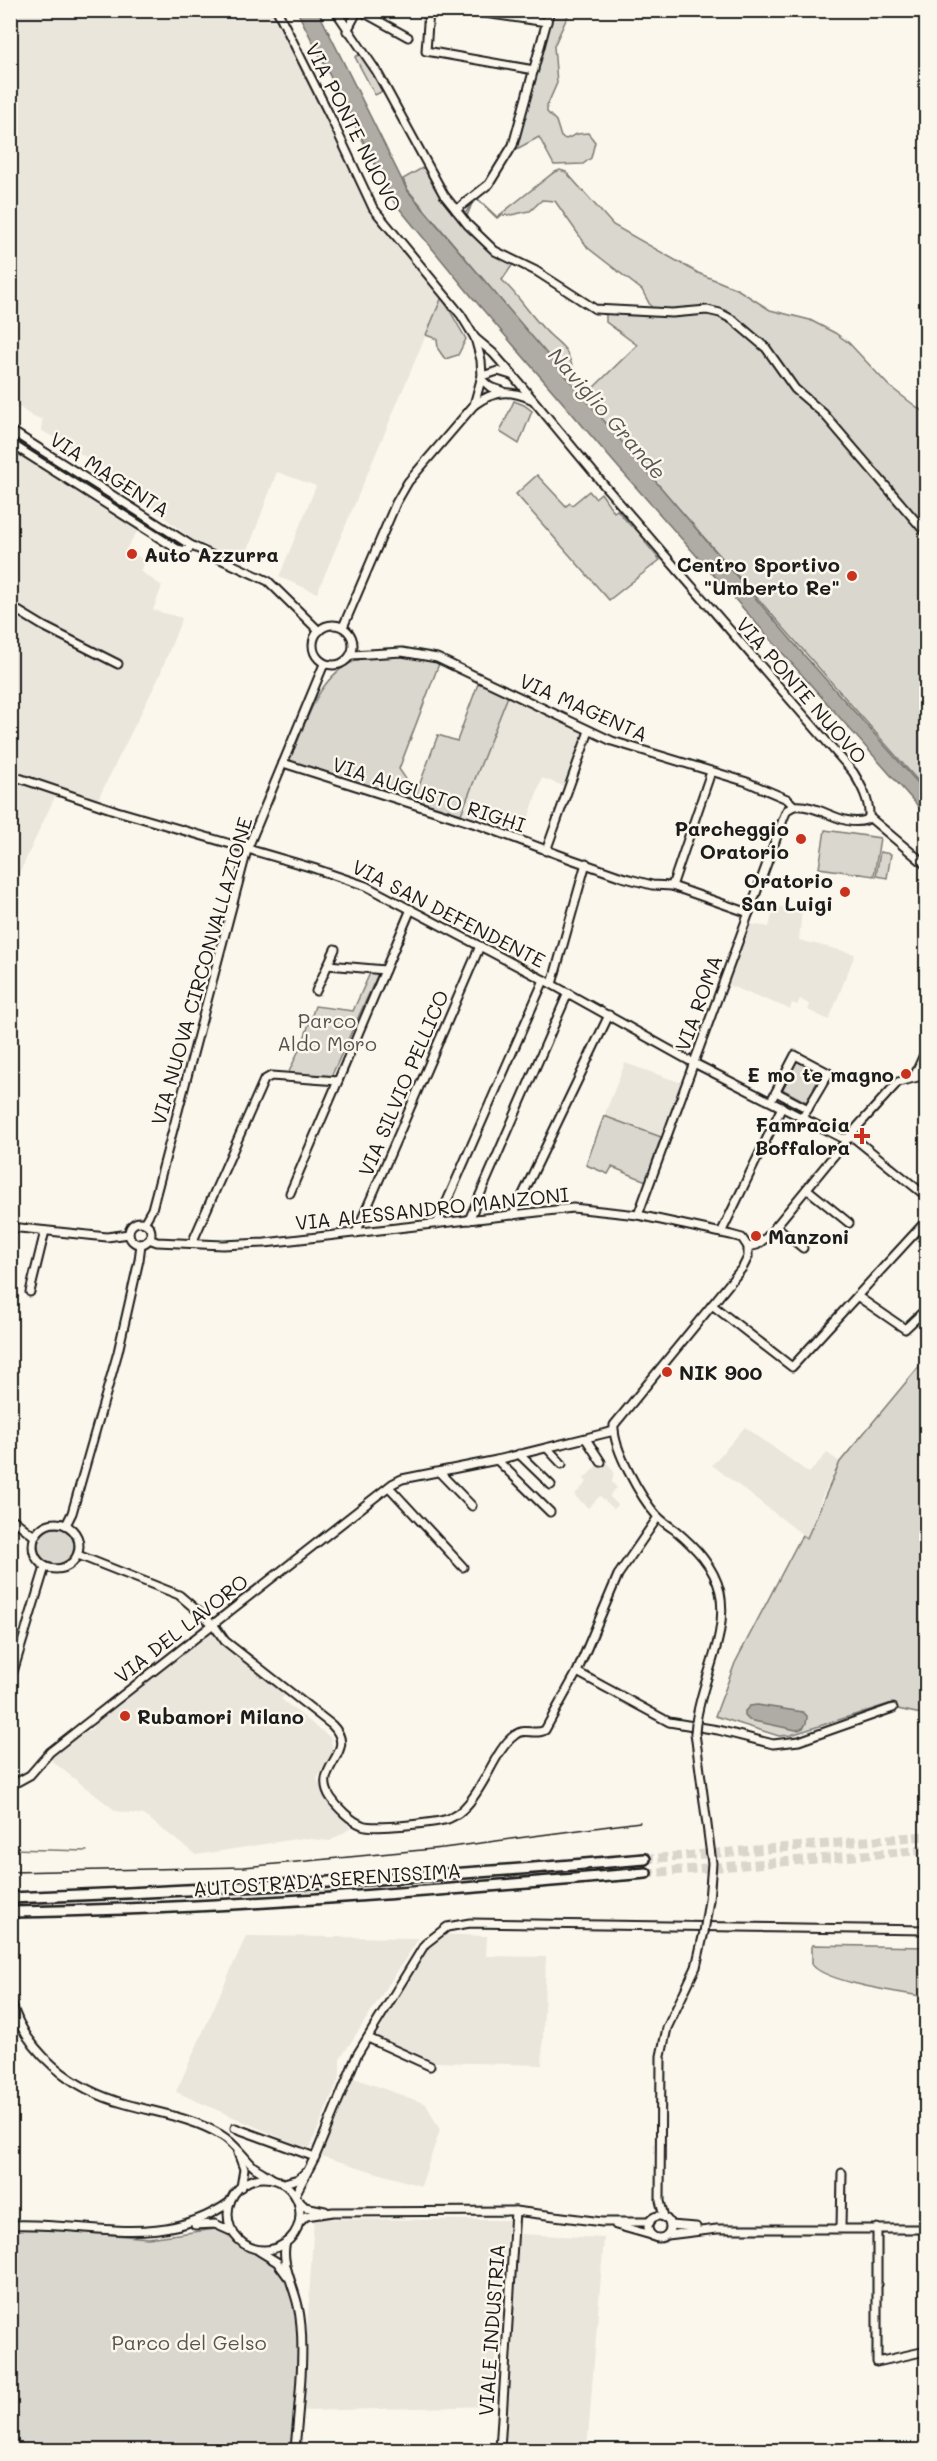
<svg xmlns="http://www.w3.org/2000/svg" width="937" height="2461" font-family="Mali,sans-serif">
	<rect width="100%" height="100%" fill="#fbf7ec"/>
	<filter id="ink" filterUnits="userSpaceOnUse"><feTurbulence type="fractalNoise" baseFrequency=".0167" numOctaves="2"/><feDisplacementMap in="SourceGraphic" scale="12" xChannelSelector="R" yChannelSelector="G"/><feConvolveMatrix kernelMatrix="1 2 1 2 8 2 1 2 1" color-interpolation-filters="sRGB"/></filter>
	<g filter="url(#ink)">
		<g fill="#eae6dc">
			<polygon points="11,11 274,11 372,211 442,297 317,593 279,577 316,486 277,472 243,563 193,540 118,481 119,477 41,430 43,413 42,419 33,417 19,407 11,409"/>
			<polygon points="11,435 144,521 126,549 146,561 140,571 162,586 153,610 182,618 159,677 97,801 58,790 11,891"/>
			<polygon points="508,696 584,734 566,787 542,778 522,837 461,814"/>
			<polygon points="774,906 802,910 799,940 855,954 829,1020 808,1010 810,1005 800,999 797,1005 792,1003 790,1009 728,985 751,924 769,927"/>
			<polygon points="625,1063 682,1083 661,1137 604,1116"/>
			<polygon points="745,1427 809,1473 827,1453 840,1462 822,1497 807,1538 712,1465"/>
			<polygon points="605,1460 614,1472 612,1482 617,1488 611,1493 610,1497 618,1505 614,1509 600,1496 588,1508 574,1495 587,1482 584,1479 599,1463"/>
			<polygon points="210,1632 214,1633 224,1646 287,1694 281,1699 331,1738 333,1752 317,1779 330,1803 351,1828 330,1841 302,1838 196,1855 144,1815 116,1811 53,1762 50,1757 81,1732 87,1732 93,1728 93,1724"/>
			<polygon points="437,1934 487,1936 486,1956 546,1957 542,2065 435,2062 376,2036"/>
			<polygon points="246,1936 419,1938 340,2059 340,2076 309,2150 176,2092"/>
			<polygon points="354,2078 426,2104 440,2130 421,2186 321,2156"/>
			<polygon points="314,2219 508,2220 492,2406 302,2411"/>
			<polygon points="519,2234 604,2238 587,2450 505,2450"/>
		</g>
		<g fill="#dad7ce" stroke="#7b7a75" stroke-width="1.5" fill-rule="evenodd">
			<polygon points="552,11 570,11 554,46 557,83 547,106 547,112 556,121 561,137 566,139 577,134 588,133 595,142 591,158 583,164 554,165 539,137 513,151 517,143"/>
			<polygon points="362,53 385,90 375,95 355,57"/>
			<path d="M424,167L432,181L462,219L473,201L477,198L497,217L553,173L560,170L566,172L613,225L698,273L737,289L770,310L810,320L835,333L849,343L889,386L926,414V790L621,443L408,190L403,179ZM477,199L497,218L502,215C511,217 520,212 530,211L542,200L555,201L588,248L642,290L652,309L595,307L534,266L496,250L473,226L467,216L473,201ZM513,264L534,272L588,309L606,315V322L637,345L587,394C575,381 574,366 566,351C562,344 552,338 546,331C530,315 519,296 502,280Z"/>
			<polygon points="442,297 466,339 458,355 445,359 438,349 437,339 426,335"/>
			<polygon points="514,401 524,405 532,411 519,444 500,432"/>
			<polygon points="537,475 566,506 570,503 572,505 589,491 595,498 601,493 614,512 617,510 631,526 633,525 646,539 645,542 660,560 609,600 516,494"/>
			<path d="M387,655L424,656L440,661L399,769L416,794L438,735L457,741L479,681L508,696L461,814L292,762L290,759C307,723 316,677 355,661C365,657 377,656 387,655Z"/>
			<polygon points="825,830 880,838 874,876 819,868"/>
			<polygon points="880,852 891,854 887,878 876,876"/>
			<polygon points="370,973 378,974 331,1077 288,1074 304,1039 315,1006 353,1011"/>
			<polygon points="796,1061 822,1073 806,1102 782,1089"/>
			<polygon points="604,1116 661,1137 646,1181 612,1167 608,1174 586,1165"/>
			<polygon points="926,1358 926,1715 893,1708 892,1703 791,1735 779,1736 715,1716 735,1663 802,1535 807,1538 840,1462"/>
			<circle cx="56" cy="1546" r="18"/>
			<path d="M812,1945L926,1947V1997C904,1993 822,1982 812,1964Z"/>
			<path d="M38,2228L148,2238L216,2229C230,2232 234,2243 246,2249C257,2255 268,2257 277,2267C311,2299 295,2407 292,2450H11L10,2229Z"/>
		</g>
		<g fill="#afaca5" stroke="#74726e" stroke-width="1.5">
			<polygon points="297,11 318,11 407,190 804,655 926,792 926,815 618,467 472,297 394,202"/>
			<path d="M757,1705L803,1712L807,1716C807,1724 804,1730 796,1730L749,1720L745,1716V1711L750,1706Z"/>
		</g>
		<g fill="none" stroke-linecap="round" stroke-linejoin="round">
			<polyline stroke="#74726e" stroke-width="1.5" points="10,1849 87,1851"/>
			<g stroke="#dad6cd" stroke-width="9" stroke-dasharray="9 4.5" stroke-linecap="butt">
				<polyline points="645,1859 926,1836"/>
				<polyline points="646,1873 926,1850"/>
			</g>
			<g stroke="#1c1c1c" stroke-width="11">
				<g id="minor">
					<polyline points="277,10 330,116 373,208 461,315 475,338 481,360 482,376 474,405"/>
					<polyline points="335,10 377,72 444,195 468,225 495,251 536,271 595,309 672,313 707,310 720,313 733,320 766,348 795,389 824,414 926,533"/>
					<polyline points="359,10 408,37"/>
					<polyline points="429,10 426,51 534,70"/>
					<polyline points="463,10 547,22"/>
					<polyline points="347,31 358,10"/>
					<polyline points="456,210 489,184 513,145 550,10"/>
					<path d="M475,338L493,353L515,378L603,484L853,772C861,785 870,801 869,817"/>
					<polyline points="482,376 498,371 511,375"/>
					<polyline points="481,379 490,387 502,391"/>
					<polyline points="10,430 192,546 268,581 319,631"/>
					<polyline points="10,443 177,549 186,551 192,546"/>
					<polyline points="10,606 43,626 118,664"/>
					<circle cx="333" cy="645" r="20"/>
					<path d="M343,627L396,503L408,482L474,405C493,391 509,389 531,399"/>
					<path d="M352,655L402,652L437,658L612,741L747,782L787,799L794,806C818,803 843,828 866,820L869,817"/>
					<polyline points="283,763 482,826 565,857"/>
					<polyline points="10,775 117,811 313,868 366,886 544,980 688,1060 842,1138 854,1138 926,1196"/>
					<polyline points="869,817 926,865"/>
					<polyline points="546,851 589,731"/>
					<polyline points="568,858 622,877 652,885 672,886 749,913"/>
					<polyline points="672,886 711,772"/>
					<polyline points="328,965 385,970"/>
					<polyline points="552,984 586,863"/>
					<polyline points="316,991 335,949"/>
					<polyline points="914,1077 926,1050"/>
					<polyline points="776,1092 808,1109"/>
					<polyline points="771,1101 795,1055 829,1073 803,1117"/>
					<polyline points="807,1189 849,1223"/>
					<polyline points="290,1193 338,1081"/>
					<polyline points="513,1215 609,1015"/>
					<polyline points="638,1215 784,817 787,810 794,806"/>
					<polyline points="469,1220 568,993"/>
					<circle cx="140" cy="1233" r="11"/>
					<polyline points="144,1223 152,1209 247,850 324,664"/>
					<polyline points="437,1224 544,980"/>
					<polyline points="776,1226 803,1248"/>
					<polyline points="10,1227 107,1237 129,1234"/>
					<polyline points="356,1233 480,946"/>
					<polyline points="721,1233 782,1107"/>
					<polyline points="149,1239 157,1242 223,1245 265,1243 573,1208 638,1215 731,1235 742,1238 748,1247"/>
					<polyline points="192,1243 264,1080 271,1076 338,1081 411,909"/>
					<polyline points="30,1292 45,1231"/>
					<polyline points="857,1296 905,1329 926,1309"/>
					<polyline points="712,1305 792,1367 926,1221"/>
					<polyline points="586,1439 601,1462"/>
					<polyline points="547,1448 562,1464"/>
					<polyline points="519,1454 551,1485"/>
					<polyline points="497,1460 550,1512"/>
					<polyline points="439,1472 472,1506"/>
					<polyline points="389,1487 463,1567"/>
					<polyline points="10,1517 34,1536"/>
					<circle cx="56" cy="1546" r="23"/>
					<polyline points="66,1525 72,1513 118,1352 139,1260 141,1244"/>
					<path d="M78,1555L179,1595L213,1624L225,1641L332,1725C360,1753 310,1767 331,1798C337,1807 351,1821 362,1825C374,1830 434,1823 448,1819C455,1816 461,1812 466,1806C485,1787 496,1748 515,1735C524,1727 535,1736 545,1730L577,1672L618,1575L658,1517"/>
					<polyline points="577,1672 669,1722 718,1730 773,1744 799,1741 893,1708"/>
					<polyline points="10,1682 45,1567"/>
					<path d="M696,1723C701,1680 729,1636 720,1592C714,1566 695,1547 675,1530C669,1526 662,1521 657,1516C642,1499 612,1448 614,1425L743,1267L748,1257V1247L757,1245L767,1237L859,1125L898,1082L926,1075"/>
					<polyline points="695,1733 712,1863 709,1900"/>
					<polyline points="10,1786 30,1775 50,1752 392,1484 402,1479 497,1460 614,1431"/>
					<path d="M10,1998C24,2052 73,2090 126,2104C158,2113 193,2118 221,2135C234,2142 243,2157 254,2167C260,2171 267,2175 273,2179"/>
					<polyline points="368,2038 430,2066"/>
					<polyline points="235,2128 315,2157"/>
					<polyline points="238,2153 244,2169 241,2187"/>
					<circle cx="264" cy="2214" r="36"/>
					<polyline points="284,2183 298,2179 305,2173"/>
					<polyline points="295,2195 315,2157 357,2055 425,1944 447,1927 470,1923 926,1930"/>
					<polyline points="299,2201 305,2207 325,2211"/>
					<circle cx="659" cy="2227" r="11"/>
					<polyline points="664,2217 660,2201 661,2056 667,2028 696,1967 704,1932"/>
					<polyline points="300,2222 306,2216 333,2212 515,2211 602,2222 650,2222"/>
					<path d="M10,2225C87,2221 161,2251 230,2202"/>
					<polyline points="195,2225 215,2224 233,2232"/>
					<polyline points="616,2225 651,2235"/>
					<polyline points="670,2225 696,2227"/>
					<polyline points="841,2228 842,2173"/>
					<polyline points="877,2228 877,2362 926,2351"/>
					<polyline points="668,2235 717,2229 926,2229"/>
					<path d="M286,2242C280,2262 294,2286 298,2306C307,2344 298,2410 295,2450"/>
					<polyline points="259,2251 277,2262 288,2277"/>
					<polyline points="500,2450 515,2211"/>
				</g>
			</g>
			<g stroke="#1c1c1c" stroke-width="14">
				<g id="highway">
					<path d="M10,1898C223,1890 434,1877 645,1859"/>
					<path d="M10,1912C223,1909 435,1891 646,1873"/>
				</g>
			</g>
			<use href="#minor" stroke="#fbf7ec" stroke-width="7"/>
			<use href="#highway" stroke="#fbf7ec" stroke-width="9"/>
			<polyline stroke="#1c1c1c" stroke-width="1.5" points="10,1872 244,1867 443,1848 640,1822"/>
			<g stroke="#1c1c1c" stroke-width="11" stroke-linecap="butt">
				<g id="minor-bridge">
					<polyline points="695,1733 696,1723"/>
					<polyline points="704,1932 709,1900"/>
				</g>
			</g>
			<use href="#minor-bridge" stroke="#fbf7ec" stroke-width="7"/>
		</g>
	</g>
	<g fill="#c8321e" stroke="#fbf7ec" stroke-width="2">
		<circle cx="132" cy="554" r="6"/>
		<circle cx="852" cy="576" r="6"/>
		<circle cx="801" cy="839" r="6"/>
		<circle cx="845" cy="892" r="6"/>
		<circle cx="906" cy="1074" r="6"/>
		<path d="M859 1127h6v6h6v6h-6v6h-6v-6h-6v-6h6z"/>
		<circle cx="756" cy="1236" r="6"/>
		<circle cx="667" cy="1372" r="6"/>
		<circle cx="125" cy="1716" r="6"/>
	</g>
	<g text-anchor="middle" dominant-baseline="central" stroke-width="5" stroke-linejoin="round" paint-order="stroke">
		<g font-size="20" fill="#1c1c1c" stroke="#fbf7ec">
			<text transform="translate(354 127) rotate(63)">VIA PONTE NUOVO</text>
			<text transform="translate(110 474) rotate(33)">VIA MAGENTA</text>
			<text transform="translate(802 690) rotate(49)">VIA PONTE NUOVO</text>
			<text transform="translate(584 707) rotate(24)">VIA MAGENTA</text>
			<text transform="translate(429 794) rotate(18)">VIA AUGUSTO RIGHI</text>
			<text transform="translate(449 913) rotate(27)">VIA SAN DEFENDENTE</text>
			<text transform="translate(201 971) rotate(-74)">VIA NUOVA CIRCONVALLAZIONE</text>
			<text transform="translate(698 1003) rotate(-70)">VIA ROMA</text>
			<text transform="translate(403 1083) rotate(-67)">VIA SILVIO PELLICO</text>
			<text transform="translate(432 1208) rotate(-6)">VIA ALESSANDRO MANZONI</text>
			<text transform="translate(181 1628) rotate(-38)">VIA DEL LAVORO</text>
			<text transform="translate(327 1879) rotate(-4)">AUTOSTRADA SERENISSIMA</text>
			<text transform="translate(491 2330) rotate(-86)">VIALE INDUSTRIA</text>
		</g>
		<g font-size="20" font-weight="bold" fill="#1c1c1c" stroke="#fbf7ec" text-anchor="end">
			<text x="144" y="554" text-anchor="start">Auto Azzurra</text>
			<text x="840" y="564">Centro Sportivo<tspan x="840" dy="23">"Umberto Re"</tspan></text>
			<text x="789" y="828">Parcheggio<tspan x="789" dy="23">Oratorio</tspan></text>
			<text x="833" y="880">Oratorio<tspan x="833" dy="23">San Luigi</tspan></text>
			<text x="894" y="1074">E mo te magno</text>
			<text x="850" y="1124">Famracia<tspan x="850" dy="23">Boffalora</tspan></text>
			<text x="768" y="1236" text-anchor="start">Manzoni</text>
			<text x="679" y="1372" text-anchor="start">NIK 900</text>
			<text x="137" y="1716" text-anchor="start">Rubamori Milano</text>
		</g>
		<g font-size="20" fill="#555451" stroke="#fbf7ec">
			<text x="327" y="1020">Parco<tspan x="327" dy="23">Aldo Moro</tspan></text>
			<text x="189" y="2342">Parco del Gelso</text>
		</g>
		<g font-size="21" font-style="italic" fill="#575653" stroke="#fbf7ec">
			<text transform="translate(608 413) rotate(49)">Naviglio Grande</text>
		</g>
	</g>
	<rect width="937" height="2461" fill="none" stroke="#fbf7ec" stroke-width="36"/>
	<rect x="18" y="18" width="901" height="2425" fill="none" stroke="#1c1c1c" stroke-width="2" filter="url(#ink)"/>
</svg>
